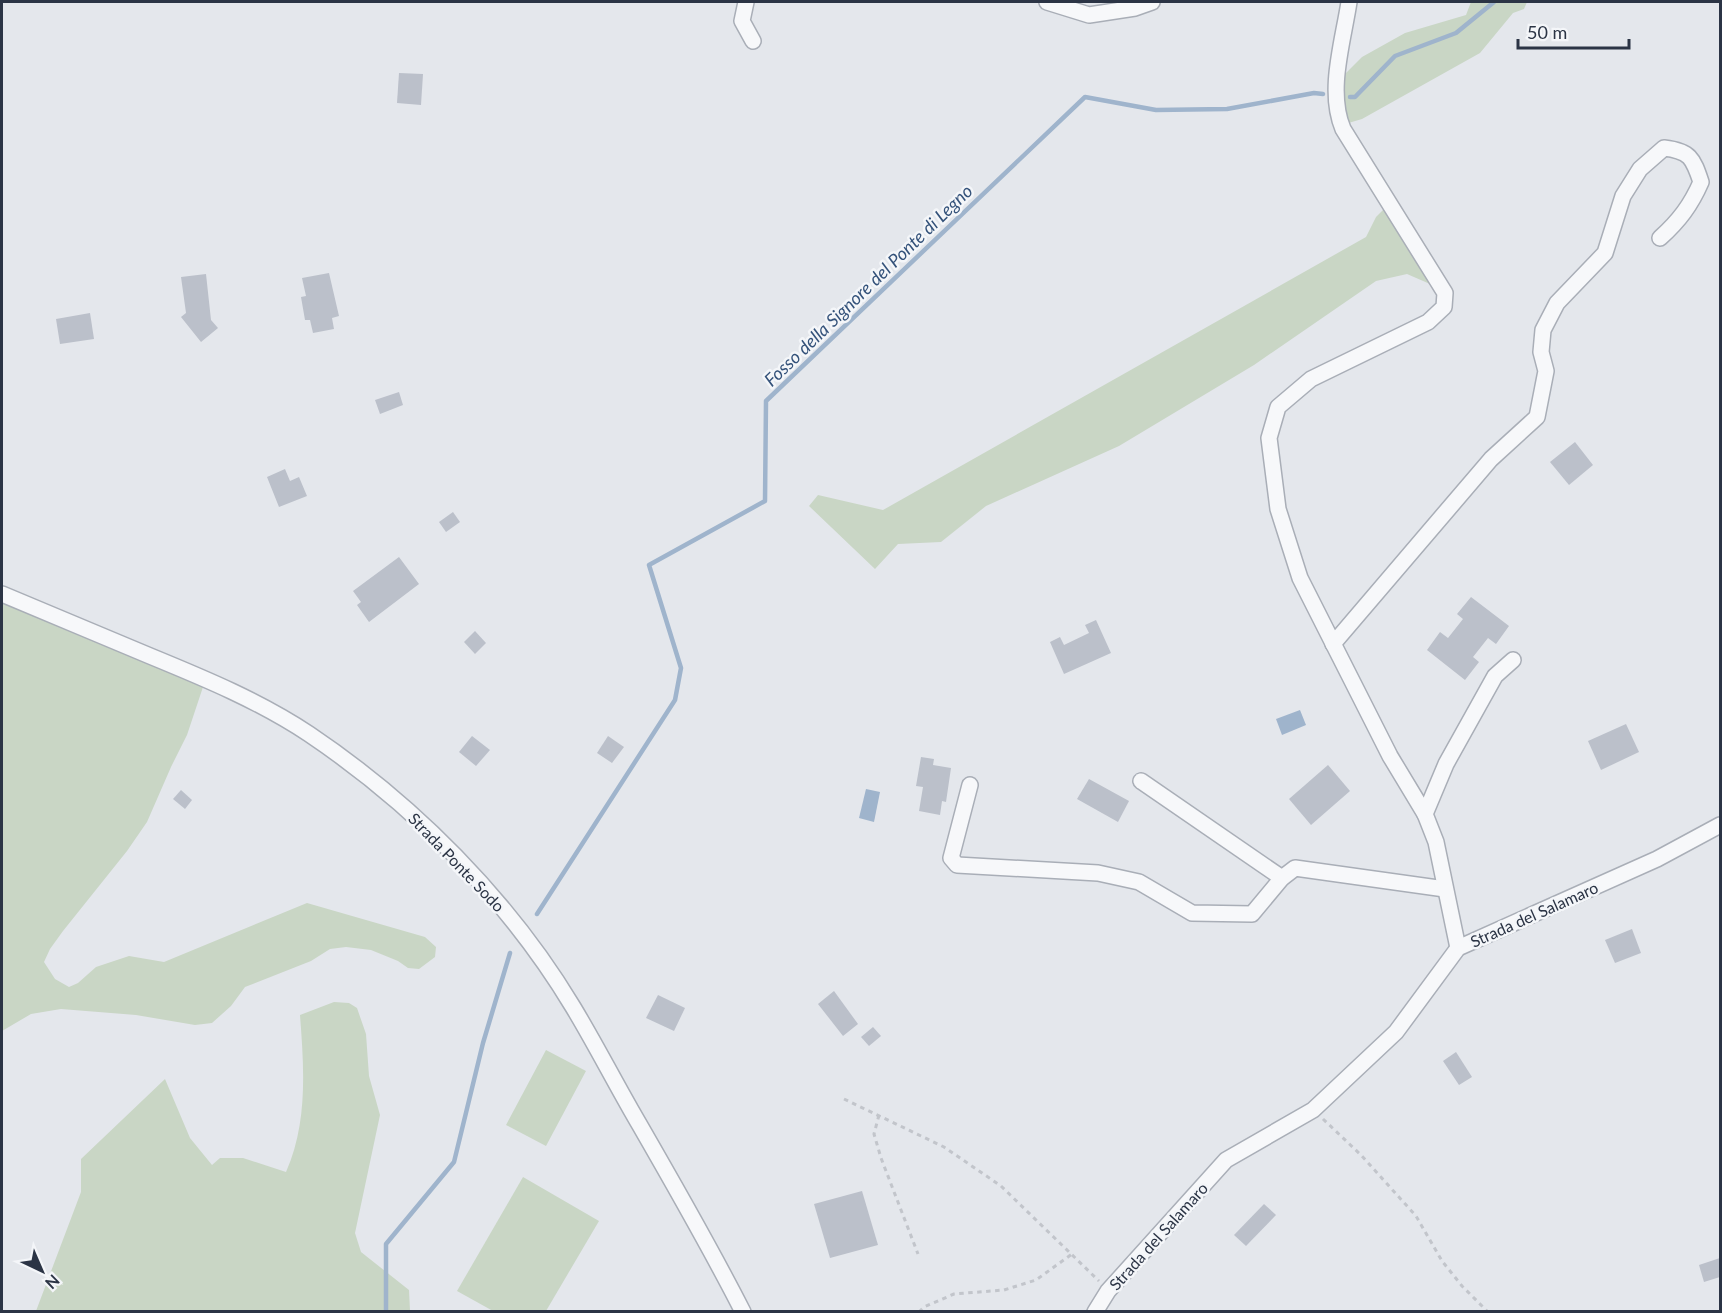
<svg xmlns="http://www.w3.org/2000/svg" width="1722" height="1313" font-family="Lato,sans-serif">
	<rect width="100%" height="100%" fill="#e4e7ec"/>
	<g fill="#c9d6c5">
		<polygon points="1471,2 1527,2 1524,9 1513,13 1480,53 1362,119 1345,124 1338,81 1362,57 1405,33 1466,15"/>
		<polygon points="1384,209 1430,284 1407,274 1376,281 1254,365 1119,446 986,506 941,542 898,544 875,569 809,506 818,495 883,510 1366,237 1376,217"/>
		<polygon points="2,602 203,687 187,735 171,767 147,822 127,851 63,931 50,949 44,962 55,979 69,987 78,983 96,967 129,956 164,962 307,903 425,937 436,947 435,957 419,969 408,968 398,961 371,950 346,947 330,949 311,961 245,987 231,1006 212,1023 195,1025 136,1015 61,1009 31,1014 2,1031"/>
		<path d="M334,1002L349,1003L357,1008L366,1034L369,1076L380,1115L355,1233L361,1252L409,1290L410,1311H36L81,1192V1159L165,1079L190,1138L212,1165L220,1158H243L286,1172C308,1123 304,1068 300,1015Z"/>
		<polygon points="546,1050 586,1071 546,1146 506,1125"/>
		<polygon points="523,1177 599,1221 546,1311 493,1311 457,1291"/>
	</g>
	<g fill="#9fb4cc">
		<polygon points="1300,710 1306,725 1282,735 1276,719"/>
		<polygon points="866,789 880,792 874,822 859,818"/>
	</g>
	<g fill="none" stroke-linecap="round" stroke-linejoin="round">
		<g stroke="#9fb4cc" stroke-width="4.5">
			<polyline points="1350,97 1355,97 1395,56 1456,33 1494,2"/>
			<polyline points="537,914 675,700 681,668 649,565 765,501 766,401 1085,97 1156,110 1227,109 1314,93 1323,94"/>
			<polyline points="386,1312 386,1244 454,1162 483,1043 510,953"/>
		</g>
	</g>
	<g fill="#bbc0ca">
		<polygon points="399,73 423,74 421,105 397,103"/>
		<polygon points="329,273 339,316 332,318 334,329 313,333 310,320 305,320 301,297 306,296 302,278"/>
		<polygon points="206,274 211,320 218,328 201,342 181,317 186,313 181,277"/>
		<polygon points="90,313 94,339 60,344 56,319"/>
		<polygon points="399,392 403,405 380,414 375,400"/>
		<polygon points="1575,442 1593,465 1569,485 1550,462"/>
		<polygon points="285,469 290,481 299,477 307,496 279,507 267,477"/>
		<polygon points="453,512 460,522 446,532 439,522"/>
		<polygon points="399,557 419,584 369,622 357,605 361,602 353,591"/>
		<polygon points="1471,597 1509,626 1496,644 1488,638 1473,657 1479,662 1465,680 1427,650 1440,632 1448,638 1463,619 1457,614"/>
		<polygon points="1096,620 1111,653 1064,674 1050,642 1060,637 1064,645 1089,633 1085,625"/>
		<polygon points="475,631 486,643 475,654 464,642"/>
		<polygon points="1626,724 1639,752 1601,770 1588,741"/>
		<polygon points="472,736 490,750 476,766 459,752"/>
		<polygon points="608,736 624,747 612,763 597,753"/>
		<polygon points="921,757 934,759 933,765 951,768 946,802 942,801 940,815 919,811 923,787 916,786"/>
		<polygon points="1328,765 1350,791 1311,825 1289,799"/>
		<polygon points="1089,779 1129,801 1118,822 1077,799"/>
		<polygon points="181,790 192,800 185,809 173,799"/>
		<polygon points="1632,929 1641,953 1615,963 1605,940"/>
		<polygon points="834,991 858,1024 843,1036 818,1004"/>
		<polygon points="658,995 685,1008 674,1031 646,1018"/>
		<polygon points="873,1027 881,1036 869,1046 861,1037"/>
		<polygon points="1456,1052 1472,1077 1459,1085 1443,1061"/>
		<polygon points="862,1191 878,1245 830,1258 814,1204"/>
		<polygon points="1264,1204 1276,1215 1246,1246 1234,1235"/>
		<polygon points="1720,1258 1720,1277 1704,1282 1699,1265"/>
	</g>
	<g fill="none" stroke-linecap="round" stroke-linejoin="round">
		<g stroke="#a9aeb7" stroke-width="18">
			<g id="street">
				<polyline points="746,2 742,21 753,41"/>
				<polyline points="1047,2 1089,15 1135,8 1152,2"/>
				<path d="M1349,2C1343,42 1327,91 1343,129L1445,293L1444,307L1428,322L1311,379L1278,407L1269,438L1278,509L1300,578L1390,756L1425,814"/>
				<path d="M2,594C51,615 101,635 150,656C206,679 259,701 309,734C413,804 508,899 573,1007C593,1040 611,1075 631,1110C669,1176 708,1243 743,1312"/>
				<path d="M1333,644L1491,459L1537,417L1546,371L1541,352L1543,330L1557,303L1605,253L1623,196L1640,169L1664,148C1690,151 1693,158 1701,182C1691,205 1679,221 1660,238"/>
				<polyline points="1141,781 1282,878"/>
				<polyline points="970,785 951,858 957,865 1098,873 1139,882 1192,913 1252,914 1282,878 1295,868 1445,889"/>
				<polyline points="1458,948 1436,842 1425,814 1446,764 1495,676 1513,660"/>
				<polyline points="1095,1312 1108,1291 1226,1160 1313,1110 1396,1032 1458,948 1657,859 1720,825"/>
			</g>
		</g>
		<g stroke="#c2c5cb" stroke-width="3" stroke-dasharray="4.5 4.5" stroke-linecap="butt">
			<polyline points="844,1099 944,1147 1001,1186 1099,1281"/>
			<polyline points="879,1115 874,1134 881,1158 918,1254"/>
			<polyline points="1323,1119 1361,1155 1416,1216 1442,1261 1462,1286 1488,1312"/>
			<polyline points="919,1312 924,1307 954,1294 1004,1290 1036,1280 1072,1254"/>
		</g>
		<use href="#street" stroke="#f7f8fa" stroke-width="15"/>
	</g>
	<g text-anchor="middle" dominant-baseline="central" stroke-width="5" stroke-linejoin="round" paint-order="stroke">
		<g font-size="16" fill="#2b3445" stroke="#f4f6f9">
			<text transform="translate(457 862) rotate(46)">Strada Ponte Sodo</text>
			<text transform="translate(1534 914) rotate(-24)">Strada del Salamaro</text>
			<text transform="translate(1158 1236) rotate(-48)">Strada del Salamaro</text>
		</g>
		<g font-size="18" font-style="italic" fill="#34527a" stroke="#f4f6f9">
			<text transform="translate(868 285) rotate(-44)">Fosso della Signore del Ponte di Legno</text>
		</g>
	</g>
	<rect width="1722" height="1313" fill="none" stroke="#2b3445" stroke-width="6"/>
	<g transform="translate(42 1271) rotate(136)" stroke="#f4f6f9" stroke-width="4.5" paint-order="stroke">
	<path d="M0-4.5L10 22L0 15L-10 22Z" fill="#2b3445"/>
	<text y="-9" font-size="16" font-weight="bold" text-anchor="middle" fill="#2b3445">N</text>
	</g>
	<path d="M1518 39v9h111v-9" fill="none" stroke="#2b3445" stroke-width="3"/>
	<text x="1527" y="39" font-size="18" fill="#2b3445" stroke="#f4f6f9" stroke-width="4.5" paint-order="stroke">50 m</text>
</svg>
